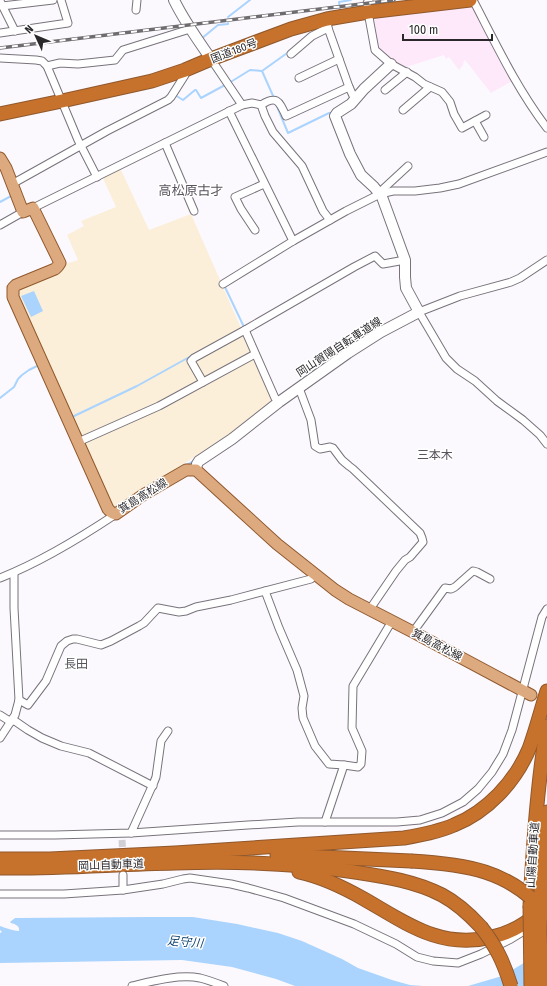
<svg xmlns="http://www.w3.org/2000/svg" width="547" height="986" font-family="'Fira Sans Condensed','Noto Sans JP',sans-serif">
	<rect width="100%" height="100%" fill="#fcf9fe"/>
	<g fill="#fbefda">
		<polygon points="120,168 149,230 191,214 252,353 156,405 83,438 78,436 14,290 62,265 78,260 67,235 84,226 81,221 116,207 102,176"/>
		<polygon points="255,356 275,400 228,436 111,509 84,449 86,443 160,407"/>
	</g>
	<polygon fill="#fde9fa" points="472,5 512,81 491,93 465,60 464,61 463,65 459,70 449,57 446,59 444,55 403,68 392,62 377,46 371,17"/>
	<g fill="#aad4fd">
		<polygon points="34,291 43,311 31,317 21,296"/>
		<path d="M148,917H193L237,924L278,933L302,941L342,959L358,968L392,980L410,985L423,986H295L276,979L232,967L182,960L0,963V933L2,932L0,930V926C6,928 14,931 19,931C20,926 15,924 11,923L10,922L15,918Z"/>
		<polygon points="547,949 547,986 468,986 502,976"/>
	</g>
	<g fill="none" stroke-linecap="round" stroke-linejoin="round">
		<g stroke="#aad4fd" stroke-width="2">
			<polyline points="340,11 339,2 351,0"/>
			<polyline points="228,17 250,0"/>
			<polyline points="201,39 218,25 228,24 228,23"/>
			<polyline points="262,71 274,98"/>
			<polyline points="229,83 250,70 262,71 290,51"/>
			<polyline points="175,95 183,100 195,90 196,90 201,98 225,85"/>
			<polyline points="276,104 288,133 329,113 332,113"/>
			<polyline points="0,202 13,195"/>
			<polyline points="224,285 244,327 242,328"/>
			<polyline points="0,398 14,387 18,379 22,375 29,370 39,365"/>
			<polyline points="71,415 72,417 137,386 193,355"/>
			<polyline points="186,465 195,461"/>
			<polyline points="63,543 88,528"/>
		</g>
		<polyline stroke="#d2cfd4" stroke-width="7" stroke-dasharray="7 3.5" stroke-linecap="butt" points="122,840 123,857"/>
		<g stroke="#78737b" stroke-width="9">
			<g id="street">
				<polyline points="369,0 367,3 368,12 375,50 391,64 415,77 424,84 442,92 450,102 454,114 462,128 486,115"/>
				<path d="M473,0C496,44 517,89 547,128"/>
				<polyline points="0,1 15,31"/>
				<polyline points="2,6 53,0"/>
				<polyline points="136,10 137,0"/>
				<polyline points="327,19 328,28 349,87 355,100"/>
				<polyline points="0,33 68,23 61,0"/>
				<polyline points="291,54 312,36 328,28"/>
				<polyline points="0,58 36,60 42,61 47,66 60,63 78,64 115,60 123,50 190,29"/>
				<polyline points="211,59 242,105"/>
				<polyline points="47,66 78,140 97,177"/>
				<polyline points="299,78 339,59"/>
				<polyline points="385,90 407,72"/>
				<path d="M261,105C277,95 279,101 286,116L349,87"/>
				<polyline points="403,110 430,87"/>
				<polyline points="229,111 293,241"/>
				<polyline points="475,121 484,137"/>
				<polyline points="165,143 194,211"/>
				<polyline points="12,184 107,131 168,100 171,97 185,75 185,70"/>
				<polyline points="384,193 382,190 408,166"/>
				<polyline points="33,208 242,105 252,103 261,105 265,116 273,132 302,166 323,211 330,220"/>
				<polyline points="0,225 23,212"/>
				<polyline points="255,230 241,209 235,197 264,184"/>
				<polyline points="547,260 520,278 511,282 460,296 419,312 446,358 457,369 475,381 497,401 523,420 540,435 547,444"/>
				<polyline points="223,284 293,241 346,211 380,194 393,191 415,191 440,188 459,184 547,152"/>
				<polyline points="245,330 275,398 279,402"/>
				<polyline points="203,382 191,361 194,358 245,330 354,267 375,256 383,264 405,260"/>
				<polyline points="299,388 311,420 315,446 320,449 330,447 333,448 342,460 349,466 353,469 420,533 422,538 423,542 410,557 405,560 396,571 370,609"/>
				<polyline points="78,442 159,406 255,354"/>
				<path d="M0,578C41,562 80,538 116,514"/>
				<polyline points="265,591 279,628 297,670 304,696 302,708 303,718 315,746 329,764 344,765 325,822"/>
				<polyline points="413,632 445,588 451,589 455,587 473,571 477,572 490,579"/>
				<polyline points="19,700 28,705 46,681 61,646 67,641 73,639 77,639 101,645 111,641 139,626 144,623 158,608 179,612 186,611 196,607 231,600 311,579 315,574"/>
				<polyline points="0,715 11,722"/>
				<polyline points="12,719 28,730 42,738 61,746 89,753 153,786"/>
				<polyline points="0,738 15,715 19,700 14,608 14,573"/>
				<polyline points="344,765 358,767 361,764 362,751 352,728 353,686 392,621"/>
				<polyline points="131,833 154,782 156,777 161,741 168,731"/>
				<polyline points="0,835 55,835 131,833 248,825 298,822 397,822 420,820 442,813 463,802 478,789 492,772 503,754 512,730 542,617 547,609"/>
				<polyline points="123,890 123,875"/>
				<polyline points="0,894 64,894 123,890 163,884 183,879 190,878 231,884 248,888 284,898 354,924 396,944 417,957 433,961 458,963 481,954 511,939 529,928"/>
				<path d="M132,986C153,981 179,974 200,978C208,980 216,983 224,986"/>
			</g>
		</g>
		<g stroke="#78737b" stroke-width="12">
			<g id="secondary">
				<path d="M174,0C184,21 198,40 211,59"/>
				<polyline points="196,470 197,464 199,461 232,439 279,402 348,353 381,332 419,312 406,288 405,277 405,260 382,197 374,187 361,175 350,154 335,116 337,113 351,104 364,89 391,64"/>
			</g>
		</g>
		<g stroke="#90582c" stroke-width="13">
			<path id="primary" d="M0,158L6,168L23,212L33,208L60,263L58,266L55,269L16,285L13,288V297L108,509C110,511 112,514 116,514L143,495L186,470H196L277,544L335,590L349,599L413,632L531,695"/>
		</g>
		<g stroke="#90582c" stroke-width="15">
			<g id="highway">
				<polyline points="0,114 62,101 152,81 185,70 211,59 291,29 327,19 368,12 470,0"/>
				<polyline points="277,855 411,861"/>
				<path d="M0,859H50L175,853L404,838C421,835 438,832 454,825C487,812 515,782 529,749C536,730 541,710 547,691"/>
				<path d="M0,868C59,869 117,864 176,863C233,861 291,863 348,871C380,876 413,880 442,895C457,903 470,915 481,927"/>
				<path d="M299,872C322,877 343,887 364,899C406,923 441,950 492,937C509,933 525,925 537,913"/>
				<polyline points="541,888 543,851 547,812"/>
				<path d="M530,906C533,845 537,785 547,726"/>
			</g>
		</g>
		<use href="#street" stroke="#fff" stroke-width="7"/>
		<use href="#secondary" stroke="#fff" stroke-width="10"/>
		<use href="#primary" stroke="#ddaa80" stroke-width="11"/>
		<use href="#highway" stroke="#c6722c" stroke-width="13"/>
		<g stroke="#6f6c70" stroke-width="3.5">
			<polyline id="rail" points="0,48 394,0"/>
		</g>
		<use href="#rail" stroke="#fff" stroke-width="2" stroke-dasharray="6" stroke-linecap="butt"/>
		<g stroke="#90582c" stroke-width="15" stroke-linecap="butt">
			<g id="highway-bridge">
				<path d="M411,861C465,864 510,870 547,914"/>
				<polyline points="541,888 540,932 542,986"/>
				<polyline points="530,906 531,986"/>
				<path d="M481,927C496,946 504,963 511,986"/>
			</g>
		</g>
		<use href="#highway-bridge" stroke="#c6722c" stroke-width="13"/>
	</g>
	<g text-anchor="middle" dominant-baseline="central" stroke-width="3" stroke-linejoin="round" paint-order="stroke">
		<g font-size="11" fill="#2b282c" stroke="#fff">
			<text transform="translate(234 51) rotate(-21)">国道180号</text>
			<text transform="translate(339 347) rotate(-33)">岡山賀陽自転車道線</text>
			<text transform="translate(143 496) rotate(-32)">箕島高松線</text>
			<text transform="translate(437 645) rotate(28)">箕島高松線</text>
			<text transform="translate(533 855) rotate(-86)">山陽自動車道</text>
			<text transform="translate(111 865) rotate(-2)">岡山自動車道</text>
		</g>
		<g font-size="12" fill="#59545c" stroke="#fff">
			<text x="435" y="455">三本木</text>
			<text x="76" y="664">長田</text>
		</g>
		<g font-size="12" font-style="italic" fill="#10446f" stroke="#fff">
			<text transform="translate(185 942) rotate(5)">足守川</text>
		</g>
		<g font-size="13" fill="#59545c" stroke="#fff">
			<text x="191" y="190">高松原古才</text>
		</g>
	</g>
	<g transform="translate(36 36) rotate(314)" stroke="#ffffff" stroke-width="3" paint-order="stroke">
	<path d="M0-3L7 15L0 10L-7 15Z" fill="#2b282c"/>
	<text y="-6" font-size="11" font-weight="bold" text-anchor="middle" fill="#2b282c">N</text>
	</g>
	<path d="M403 34v6h89v-6" fill="none" stroke="#2b282c" stroke-width="2"/>
	<text x="409" y="34" font-size="12" fill="#2b282c" stroke="#ffffff" stroke-width="3" paint-order="stroke">100 m</text>
</svg>
